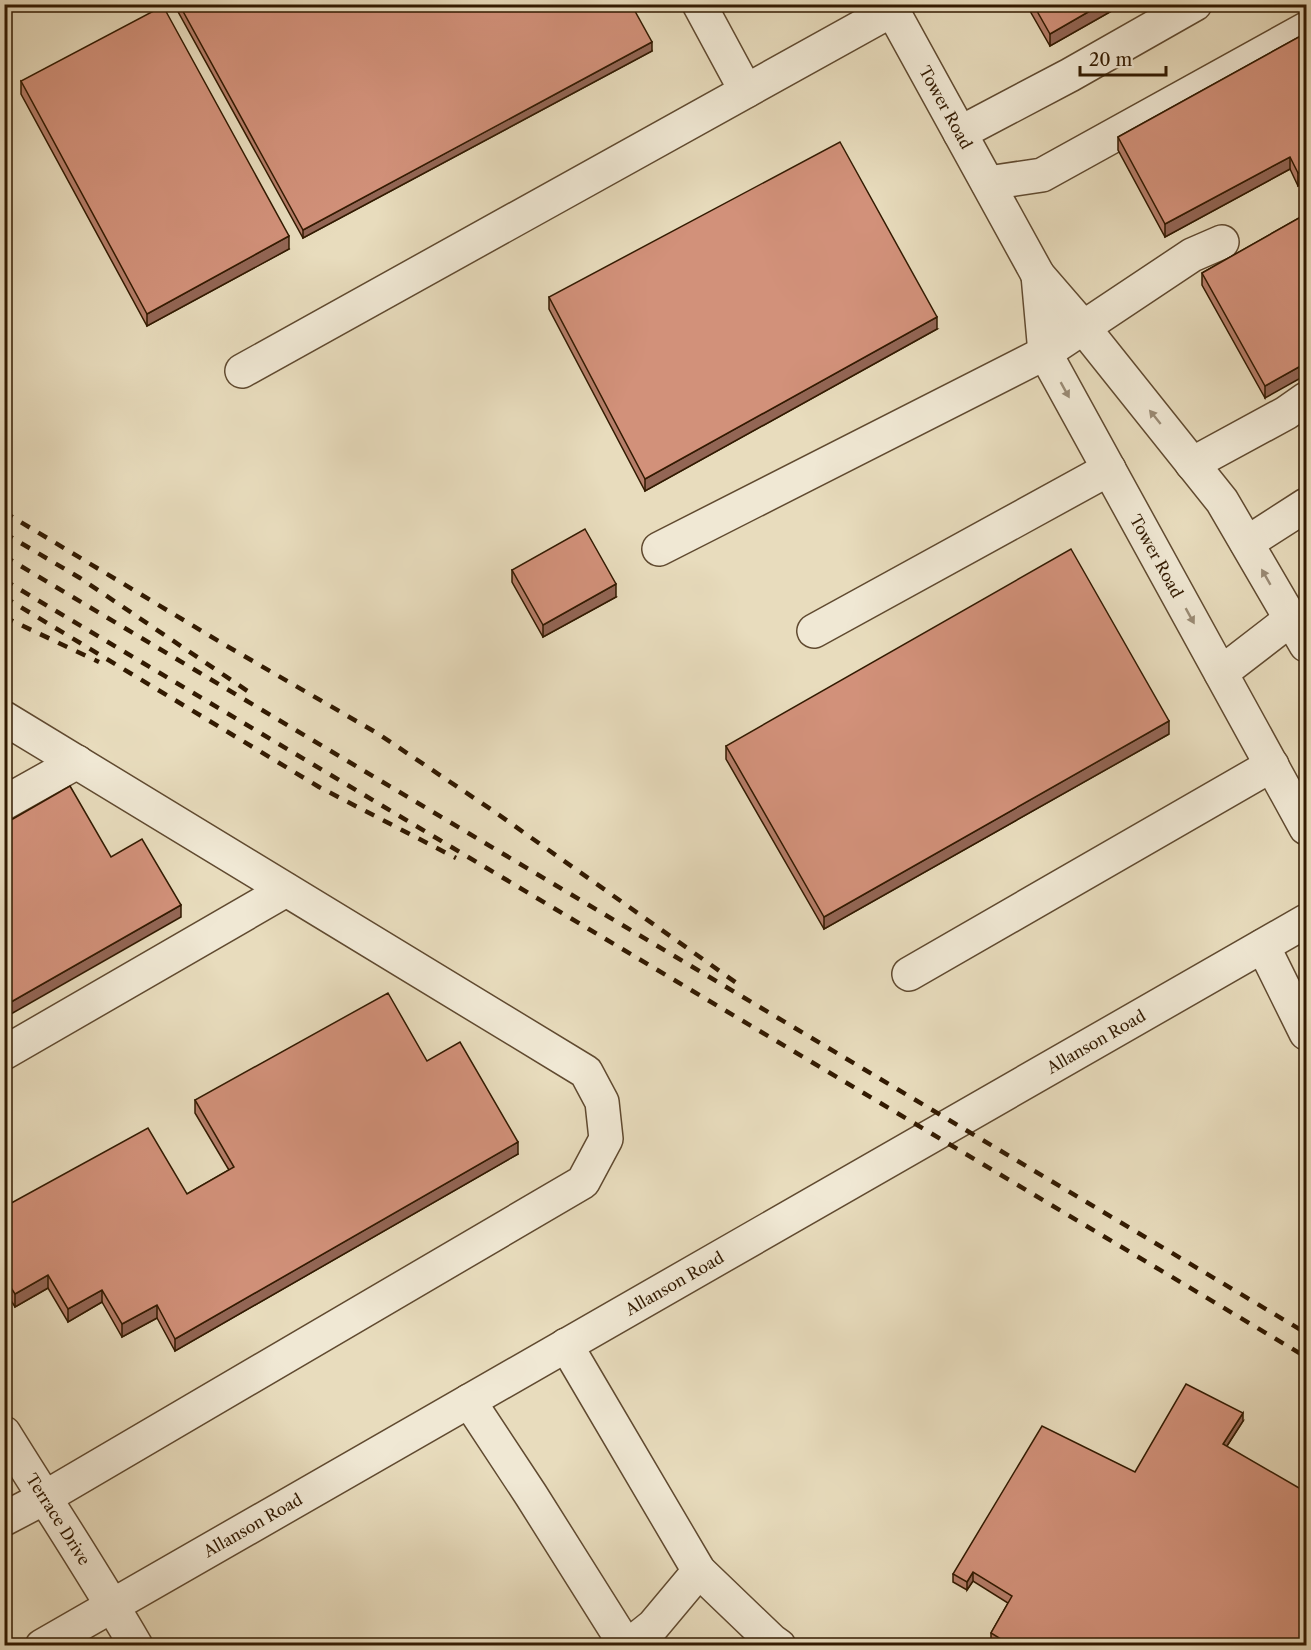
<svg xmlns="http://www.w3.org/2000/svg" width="1311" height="1650" font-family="'Libre Caslon Text',serif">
	<rect width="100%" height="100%" fill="#e8dcbd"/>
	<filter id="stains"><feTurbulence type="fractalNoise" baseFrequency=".00333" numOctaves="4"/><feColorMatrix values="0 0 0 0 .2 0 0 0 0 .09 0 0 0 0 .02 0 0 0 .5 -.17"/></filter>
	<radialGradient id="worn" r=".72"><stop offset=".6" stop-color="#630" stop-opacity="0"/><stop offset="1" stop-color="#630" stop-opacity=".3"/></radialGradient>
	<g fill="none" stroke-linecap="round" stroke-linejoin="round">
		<g stroke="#604a30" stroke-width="36">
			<g id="minor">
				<polyline points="699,4 746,91"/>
				<path id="s1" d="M889,4L1038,275L1083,327L1222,501L1306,645"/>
				<polyline points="960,133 1070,75 1195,4"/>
				<polyline points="988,183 1042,175 1306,29"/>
				<path id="s2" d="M1038,275L1045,353L1306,828"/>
				<polyline points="242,371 892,10"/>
				<polyline points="1192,464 1286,413 1306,399"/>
				<polyline points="1247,543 1306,505"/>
				<polyline points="659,549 1045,353 1192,255 1222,242"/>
				<polyline points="814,631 1109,469"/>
				<polyline points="1221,673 1291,619"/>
				<polyline points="4,718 586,1072 602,1102 606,1139 583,1182 44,1498 4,1519"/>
				<polyline points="4,803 77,762"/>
				<polyline points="1263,946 1306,1033"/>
				<polyline points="909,974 1272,765"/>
				<polyline points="4,1053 286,890"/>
				<polyline points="566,1345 699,1571 772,1641 779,1646"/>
				<polyline points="469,1401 531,1495 626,1646"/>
				<path id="s3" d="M4,1433C48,1504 94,1573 136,1646"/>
				<path id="s4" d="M42,1646L1306,921"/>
				<polyline points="628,1646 653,1626 699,1571"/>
			</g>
		</g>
		<use href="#minor" stroke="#f0e8d4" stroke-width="33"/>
		<g stroke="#321a01" stroke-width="4.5" stroke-dasharray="10 10" stroke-linecap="butt">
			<polyline points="4,512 225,645 377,733 492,810 738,984"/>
			<polyline points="4,533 80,578 252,694"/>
			<polyline points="4,556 1306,1333"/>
			<polyline points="4,580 1306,1357"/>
			<polyline points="4,597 319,787 456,858"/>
			<polyline points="4,617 99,662"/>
		</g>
	</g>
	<g fill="#b57d69" stroke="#321a01" stroke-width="1.5">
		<polygon points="176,4 631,4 652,51 303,238 176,8"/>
		<polygon points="1026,4 1124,4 1050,46"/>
		<polygon points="1306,33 1306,181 1298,186 1290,169 1165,237 1118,150 1118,137"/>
		<polygon points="21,81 289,249 147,326 21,94"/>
		<polygon points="1306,214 1265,398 1202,285 1202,273"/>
		<polygon points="549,297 937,329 645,491 549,309"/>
		<polygon points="512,570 616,597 543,637 512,582"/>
		<polygon points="1169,734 824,929 726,759 726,746"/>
		<polygon points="427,1061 518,1154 175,1351 157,1318 122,1337 102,1302 68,1322 48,1288 15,1307 4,1289 4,1207 187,1194 229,1170 195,1113 195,1100"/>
		<polygon points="1243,1421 1227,1446 1306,1646 998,1646 991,1642 991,1633 1008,1603 973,1581 967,1590 953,1582 953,1574 1135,1472"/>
	</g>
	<g fill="#936655" stroke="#321a01" stroke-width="1.5">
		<polygon points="1102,4 1124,4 1050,46 1050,34"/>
		<polygon points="652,42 652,51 303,238 303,230"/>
		<polygon points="1290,157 1290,169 1165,237 1165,224"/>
		<polygon points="1306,169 1306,181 1298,186 1298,173"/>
		<polygon points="289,236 289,249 147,326 147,314"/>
		<polygon points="937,317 937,329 645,491 645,479"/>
		<polygon points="1306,363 1306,375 1265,398 1265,386"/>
		<polygon points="616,584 616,597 543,637 543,625"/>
		<polygon points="1169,721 1169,734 824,929 824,917"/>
		<polygon points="181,905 181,917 4,1018 4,1006"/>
		<polygon points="518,1142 518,1154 175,1351 175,1339"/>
		<polygon points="48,1275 48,1288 15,1307 15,1294"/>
		<polygon points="102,1290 102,1302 68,1322 68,1309"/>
		<polygon points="157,1305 157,1318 122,1337 122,1324"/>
		<polygon points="1243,1413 1243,1421 1223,1452 1223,1444"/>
		<polygon points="973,1572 973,1581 967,1590 967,1582"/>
	</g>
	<g fill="#d2917a" stroke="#321a01" stroke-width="1.5">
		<polygon points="179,4 631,4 652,42 303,230"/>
		<polygon points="1033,4 1102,4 1050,34"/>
		<polygon points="163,6 289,236 147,314 21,81"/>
		<polygon points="1306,33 1306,169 1298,173 1290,157 1165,224 1118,137"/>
		<polygon points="840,142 937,317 645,479 549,297"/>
		<polygon points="1306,214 1306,363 1265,386 1202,273"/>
		<polygon points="585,529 616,584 543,625 512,570"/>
		<polygon points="1071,549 1169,721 824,917 726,746"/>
		<polygon points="70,786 111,857 142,839 181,905 4,1006 4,824"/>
		<polygon points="388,993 427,1061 460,1042 518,1142 175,1339 157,1305 122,1324 102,1290 68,1309 48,1275 15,1294 4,1277 4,1207 148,1128 187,1194 234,1167 195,1100"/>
		<polygon points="1186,1384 1243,1413 1223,1444 1306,1492 1306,1646 1012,1646 991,1633 1012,1596 973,1572 967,1582 953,1574 1042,1426 1135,1472"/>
	</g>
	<defs><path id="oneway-solid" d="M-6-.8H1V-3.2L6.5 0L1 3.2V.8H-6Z" transform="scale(1.5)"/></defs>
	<g fill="#9a8b75">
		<use href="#oneway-solid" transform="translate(1065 390) rotate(61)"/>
		<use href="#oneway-solid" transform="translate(1155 417) rotate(-129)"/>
		<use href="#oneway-solid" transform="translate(1266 577) rotate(-120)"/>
		<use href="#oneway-solid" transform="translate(1190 616) rotate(61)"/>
	</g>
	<g text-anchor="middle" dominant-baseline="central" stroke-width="6" stroke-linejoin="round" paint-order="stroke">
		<g font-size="16" fill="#321a01" stroke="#f0e8d4">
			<text stroke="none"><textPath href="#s1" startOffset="118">Tower Road</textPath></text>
			<text stroke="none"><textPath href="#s2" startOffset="310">Tower Road</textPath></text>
			<text stroke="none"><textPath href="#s4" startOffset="1215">Allanson Road</textPath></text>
			<text stroke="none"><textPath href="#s4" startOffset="729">Allanson Road</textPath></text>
			<text stroke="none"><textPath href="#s3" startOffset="102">Terrace Drive</textPath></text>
			<text stroke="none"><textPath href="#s4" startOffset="243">Allanson Road</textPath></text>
		</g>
	</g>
	<rect width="1311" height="1650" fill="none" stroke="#e8dcbd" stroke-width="24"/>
	<rect x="6" y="6" width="1299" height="1638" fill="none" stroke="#321a01" stroke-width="3"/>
	<rect x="12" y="12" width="1287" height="1626" fill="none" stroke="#321a01" stroke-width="1.5"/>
	<path d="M1080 66v9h86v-9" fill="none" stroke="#321a01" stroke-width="3"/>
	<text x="1089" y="66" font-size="18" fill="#321a01" stroke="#f0e8d4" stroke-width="4.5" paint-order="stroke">20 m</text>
	<rect width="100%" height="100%" filter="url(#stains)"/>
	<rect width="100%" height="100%" fill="url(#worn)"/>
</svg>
